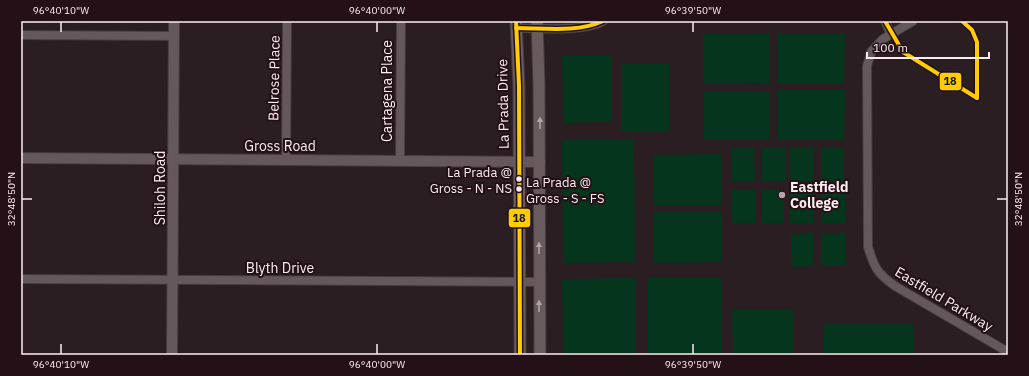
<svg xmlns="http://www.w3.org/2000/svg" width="1029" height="376" viewBox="0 0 1029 376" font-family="'IBM Plex Sans',sans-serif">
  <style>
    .green { fill: #06351d }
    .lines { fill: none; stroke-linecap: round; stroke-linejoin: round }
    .minor-casing { stroke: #463c40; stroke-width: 10 }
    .tertiary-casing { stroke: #463c40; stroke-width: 12 }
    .secondary-casing { stroke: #463c40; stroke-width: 13 }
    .minor { stroke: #65585c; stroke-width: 8 }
    .tertiary { stroke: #65585c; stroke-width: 10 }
    .secondary { stroke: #695a5e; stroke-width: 11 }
    .bus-1-casing { stroke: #241017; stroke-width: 7 }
    .bus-1 { stroke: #fc0; stroke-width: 4 }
    .oneway { fill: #b2a3a7 }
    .ticks { fill: none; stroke: #fbecf0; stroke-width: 1.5 }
    .bus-dot { fill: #fbecf0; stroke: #241017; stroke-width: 1.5 }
    .poi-dot { fill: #b2a4a8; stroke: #241017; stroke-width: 1.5 }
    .labels { text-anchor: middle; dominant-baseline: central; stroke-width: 4; stroke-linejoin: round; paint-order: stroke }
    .bus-label { font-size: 13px; fill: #fbecf0; stroke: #241017; text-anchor: end }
    .street-label { font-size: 14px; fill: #fbecf0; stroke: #241017 }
    .poi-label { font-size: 14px; font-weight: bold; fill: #fbecf0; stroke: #241017; text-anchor: start }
    .line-badge { stroke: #241017; stroke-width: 1.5 }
    .pale-badge-label { font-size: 11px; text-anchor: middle; font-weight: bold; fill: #111 }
    .neatline { fill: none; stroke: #fbecf0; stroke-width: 1.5 }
    .ticks-label { font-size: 10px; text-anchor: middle; fill: #fbecf0 }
  </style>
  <rect width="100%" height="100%" fill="#2a1e22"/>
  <g class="green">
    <path d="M703,33H770V83L703,84Z"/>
    <path d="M778,33H845L844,83H778Z"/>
    <path d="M611,55L612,122L563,123L562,56Z"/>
    <rect x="621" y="64" width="48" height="68"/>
    <path d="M778,90H845L844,140H778Z"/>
    <path d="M703,91H770V140H704Z"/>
    <path d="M562,140H634L635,262L563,263Z"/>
    <path d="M754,147L755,181H732V148Z"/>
    <path d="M785,147V181H762V148Z"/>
    <rect x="790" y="148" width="24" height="33"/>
    <rect x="821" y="148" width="23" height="33"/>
    <path d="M721,154V205H654V155Z"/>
    <path d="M821,189L845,190V223H821Z"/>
    <rect x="732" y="190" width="23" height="33"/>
    <rect x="762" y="190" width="22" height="33"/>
    <path d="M790,190H814L813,223H790Z"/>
    <path d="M654,212H721V262L653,263Z"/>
    <path d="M791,233H814L813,266L791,267Z"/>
    <rect x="821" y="233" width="24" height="33"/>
    <path d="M721,277V355H648V278Z"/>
    <path d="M635,278V355H563L562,279Z"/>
    <path d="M732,310H793V355H733Z"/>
    <rect x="824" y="323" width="89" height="32"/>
  </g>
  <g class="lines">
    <g class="minor-casing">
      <g id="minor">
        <path d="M885,21L891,34"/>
        <path d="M913,21L883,39L871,52L867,66L868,247C875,269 877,273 895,286L1008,352"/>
        <path d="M516,28C537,28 587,32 603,21"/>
        <path d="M21,35L174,36"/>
        <path d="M286,160L287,21"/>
        <path d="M400,160L401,21"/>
        <path d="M21,279L539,282"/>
      </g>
    </g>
    <g class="tertiary-casing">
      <g id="tertiary">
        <path d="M21,158L540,162"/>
        <path d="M172,355L174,21"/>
      </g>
    </g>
    <g class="secondary-casing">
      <g id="secondary">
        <path d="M516,21L519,86L520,355"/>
        <path d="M537,21L539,85L540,355"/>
      </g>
    </g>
    <use href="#minor" class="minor"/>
    <use href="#tertiary" class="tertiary"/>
    <use href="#secondary" class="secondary"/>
    <g class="bus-1-casing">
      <g id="bus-1">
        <path d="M516,21L519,86L520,355"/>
        <path d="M885,21L903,52L977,98"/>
        <path d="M962,21L972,30L977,42V98"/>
        <path d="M516,28C544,28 577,33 603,21"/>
      </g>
    </g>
    <use href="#bus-1" class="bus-1"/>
  </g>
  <defs><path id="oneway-solid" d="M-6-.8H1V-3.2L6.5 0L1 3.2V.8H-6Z"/></defs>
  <g class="oneway">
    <use href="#oneway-solid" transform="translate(540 123) rotate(-90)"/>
    <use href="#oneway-solid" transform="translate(539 248) rotate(-90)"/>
    <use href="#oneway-solid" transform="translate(539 306) rotate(-90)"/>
  </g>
  <path class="ticks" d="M61,22V32M377,22V32M693,22V32M22,199H32M997,199H1007M61,344V354M377,344V354M693,344V354"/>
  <g class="bus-dot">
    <circle cx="519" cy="179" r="3.5"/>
    <circle cx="519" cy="189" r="3.5"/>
  </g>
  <circle class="poi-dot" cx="782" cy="195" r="4"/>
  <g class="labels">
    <g class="bus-label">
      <text x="512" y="172">La Prada @<tspan x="512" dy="16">Gross - N - NS</tspan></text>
      <text x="526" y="182" text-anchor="start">La Prada @<tspan x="526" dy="16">Gross - S - FS</tspan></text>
    </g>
    <g class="street-label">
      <text transform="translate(274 78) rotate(-89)">Belrose Place</text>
      <text transform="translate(387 91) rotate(-90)">Cartagena Place</text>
      <text transform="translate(503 104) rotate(-91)">La Prada Drive</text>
      <text x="280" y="146">Gross Road</text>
      <text transform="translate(160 188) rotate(-90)">Shiloh Road</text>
      <text x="280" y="268">Blyth Drive</text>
      <text transform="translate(944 299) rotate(31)">Eastfield Parkway</text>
    </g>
    <g class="poi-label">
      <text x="790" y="187">Eastfield<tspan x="790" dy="16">College</tspan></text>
    </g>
  </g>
  <g class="line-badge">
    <rect x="939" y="72" width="23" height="19" rx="4" fill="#fc0"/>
    <rect x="508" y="208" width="23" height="20" rx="4" fill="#fc0"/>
  </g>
  <g class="pale-badge-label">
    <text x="950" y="85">18</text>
    <text x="519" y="222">18</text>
  </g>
  <rect width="1029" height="376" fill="none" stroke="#241017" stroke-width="44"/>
  <path d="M867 52v6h122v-6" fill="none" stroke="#fbecf0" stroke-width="2"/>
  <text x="873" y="52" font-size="12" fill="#fbecf0" stroke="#241017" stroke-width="3" paint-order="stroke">100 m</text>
  <rect x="22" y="22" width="985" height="332" class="neatline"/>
  <g class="ticks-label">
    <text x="61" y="14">96°40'10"W</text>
    <text x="377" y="14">96°40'00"W</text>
    <text x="693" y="14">96°39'50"W</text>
    <text transform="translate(11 199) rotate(-90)" y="4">32°48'50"N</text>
    <text transform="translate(1018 199) rotate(-90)" y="4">32°48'50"N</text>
    <text x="61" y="368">96°40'10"W</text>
    <text x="377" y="368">96°40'00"W</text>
    <text x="693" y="368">96°39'50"W</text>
  </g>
</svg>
